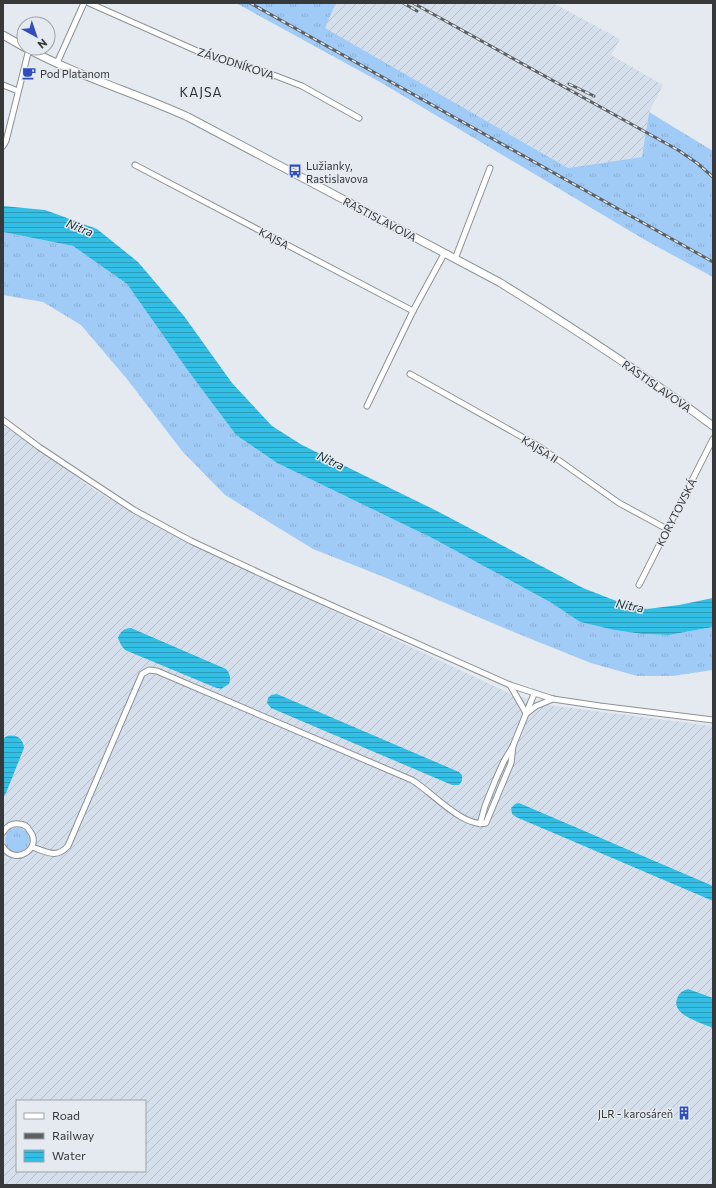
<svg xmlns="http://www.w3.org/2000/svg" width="716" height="1188" viewBox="0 0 716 1188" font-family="Commissioner,sans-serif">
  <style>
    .industrial { fill: url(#industrial-furrows); fill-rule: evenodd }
    .grass { fill: url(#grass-tufts) }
    .water { fill: url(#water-rules) }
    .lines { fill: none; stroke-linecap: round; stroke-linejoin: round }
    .street-casing { stroke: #8c9196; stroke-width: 7 }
    .secondary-casing { stroke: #8c9196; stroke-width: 9 }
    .street { stroke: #fff; stroke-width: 5 }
    .secondary { stroke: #fff; stroke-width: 7 }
    .rail-casing { stroke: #5e6063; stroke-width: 3 }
    .rail { stroke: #e5eaf0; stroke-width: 1.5; stroke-dasharray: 4.5; stroke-linecap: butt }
    .labels { text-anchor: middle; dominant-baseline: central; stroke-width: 3; stroke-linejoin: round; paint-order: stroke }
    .street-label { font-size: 11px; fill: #36383a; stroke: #e5eaf0 }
    .poi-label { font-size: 11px; fill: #36383a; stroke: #e5eaf0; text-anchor: start }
    .water-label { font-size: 12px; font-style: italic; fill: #172d34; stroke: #e5eaf0 }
    .quarter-label { font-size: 13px; letter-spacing: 1px; fill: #2c3034; stroke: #e5eaf0 }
  </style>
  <defs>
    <pattern id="industrial-furrows" width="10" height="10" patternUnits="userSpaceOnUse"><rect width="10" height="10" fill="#d4dfeb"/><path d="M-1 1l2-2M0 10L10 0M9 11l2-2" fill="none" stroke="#b7c0ca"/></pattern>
    <pattern id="grass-tufts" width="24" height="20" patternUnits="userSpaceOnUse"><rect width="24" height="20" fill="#a0cbf7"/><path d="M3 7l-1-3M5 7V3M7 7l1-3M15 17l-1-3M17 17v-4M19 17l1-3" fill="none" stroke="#8aafd4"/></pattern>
    <pattern id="water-rules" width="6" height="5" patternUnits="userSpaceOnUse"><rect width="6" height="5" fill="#33bfe5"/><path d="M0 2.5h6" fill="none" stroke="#2c9cbb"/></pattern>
  </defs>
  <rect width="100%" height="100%" fill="#e5eaf0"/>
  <g class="industrial">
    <path d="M332,3H553L620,39L611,55L663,85L649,112L642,157L568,168L324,28L334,5Z"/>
    <path d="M3,424L96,491L189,543L511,694L548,705L713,726V1185H3ZM17,1101H145V1171H17Z"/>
  </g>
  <g class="grass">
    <path d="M236,3H332L335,5L325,28L568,168L642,157L649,112L713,151V277L645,240L380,82Z"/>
    <path d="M3,232L73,246L127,284L186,368L236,435L277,463L432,538L550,602L580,622L614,630L642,634L669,635L713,627V670L672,676H637L591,663L516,633L384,577L313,549L225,495L182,451L127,379L81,325L43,302L3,295Z"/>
    <circle cx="17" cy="840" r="12"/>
  </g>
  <g class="water">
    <path d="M3,206L45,210L97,229L138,262L184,316L232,383L272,426L302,445L437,511L583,588L624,604L647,609L679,605L713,598V627L669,635L642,634L614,630L580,622L550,602L432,538L277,463L236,435L186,368L127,284L73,246L3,232Z"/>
    <path d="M131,628L226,669C230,674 231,678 229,684L221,689L214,687L125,650L121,645L118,638C120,632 124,628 131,628Z"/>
    <path d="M277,694L459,772L462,775V781L459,785H452L271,708L267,703L268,698L271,695Z"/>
    <path d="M7,736C16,734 23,738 24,748L6,793L3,797V739Z"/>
    <path d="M519,803L713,886V901L516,817L512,814L511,808L515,804Z"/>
    <path d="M688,989L713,998V1028C702,1023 671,1015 677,999C679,993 682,991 688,989Z"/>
  </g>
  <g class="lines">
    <g class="street-casing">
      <g id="street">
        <path d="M89,3L204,54L228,62L263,71L302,86L359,118"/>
        <path d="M57,63L84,3"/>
        <path d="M3,85L18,91"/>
        <path d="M3,146L6,141L29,49"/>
        <path d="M135,165L413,311"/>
        <path d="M455,259L490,168"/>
        <path d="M410,374L540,447L619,503L667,529"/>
        <path d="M367,406L413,311L444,254"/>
        <path d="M3,420L39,447L84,477L134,510L191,541L281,583L510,685L553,699L600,706L713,720"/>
        <path d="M639,585L713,439"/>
        <path d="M510,685L526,713"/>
        <path d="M527,713L536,706L553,699"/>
        <path d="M480,824L485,806L495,781L504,761L513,746L534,694"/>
        <path d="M3,832C7,826 12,823 19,824C23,824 27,826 29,830C44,847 16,867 3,847"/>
        <path d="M32,847C47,852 56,859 68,846L142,674L149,670L157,671L412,780C432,792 463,828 486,823L511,763L513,746"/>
      </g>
    </g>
    <g class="secondary-casing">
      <g id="secondary">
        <path d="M3,35L24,47"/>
        <path d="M26,48C78,76 135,93 188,117L499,282C572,327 645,375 713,426"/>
      </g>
    </g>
    <use href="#street" class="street"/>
    <use href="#secondary" class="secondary"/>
    <g class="rail-casing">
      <g id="rail">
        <path d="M250,3L713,262"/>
        <path d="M403,3L417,11"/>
        <path d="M413,3L678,150L697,163L713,177"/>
        <path d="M569,84L594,96"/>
      </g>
    </g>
    <use href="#rail" class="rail"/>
  </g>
  <defs>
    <g id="cafe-bare" transform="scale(1.08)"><path d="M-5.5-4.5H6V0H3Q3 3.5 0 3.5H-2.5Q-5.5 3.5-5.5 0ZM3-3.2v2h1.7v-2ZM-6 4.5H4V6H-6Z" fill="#2f4dbd" stroke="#e5eaf0" stroke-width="2.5" paint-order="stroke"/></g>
    <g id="bus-bare" transform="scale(1.08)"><path d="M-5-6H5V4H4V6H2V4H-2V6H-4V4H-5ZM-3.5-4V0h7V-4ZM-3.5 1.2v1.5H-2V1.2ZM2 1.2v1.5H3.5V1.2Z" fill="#2f4dbd" stroke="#e5eaf0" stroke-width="2.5" paint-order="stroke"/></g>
    <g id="building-bare" transform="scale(1.08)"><path d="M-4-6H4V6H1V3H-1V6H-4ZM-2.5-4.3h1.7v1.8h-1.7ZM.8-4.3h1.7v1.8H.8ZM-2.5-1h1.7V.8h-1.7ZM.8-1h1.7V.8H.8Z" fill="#2f4dbd" stroke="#e5eaf0" stroke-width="2.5" paint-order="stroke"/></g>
  </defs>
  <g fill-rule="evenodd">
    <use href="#cafe-bare" x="29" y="73"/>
    <use href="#bus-bare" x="295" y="171"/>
    <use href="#building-bare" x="684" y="1113"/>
  </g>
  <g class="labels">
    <g class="street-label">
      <text transform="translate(236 63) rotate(18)">ZÁVODNÍKOVA</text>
      <text transform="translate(380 219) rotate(28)">RASTISLAVOVA</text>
      <text transform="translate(274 238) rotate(28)">KAJSA</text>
      <text transform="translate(657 386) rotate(35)">RASTISLAVOVA</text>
      <text transform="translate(540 449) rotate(32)">KAJSA II</text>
      <text transform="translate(676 512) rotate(-63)">KORYTOVSKÁ</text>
    </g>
    <g class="poi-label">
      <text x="40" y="73">Pod Platanom</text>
      <text x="306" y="165">Lužianky,<tspan x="306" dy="13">Rastislavova</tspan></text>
      <text x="673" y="1113" text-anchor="end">JLR - karosáreň</text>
    </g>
    <g class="water-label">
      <text transform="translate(80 227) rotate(22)">Nitra</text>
      <text transform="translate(331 460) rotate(25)">Nitra</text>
      <text transform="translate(630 605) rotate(11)">Nitra</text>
    </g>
    <g class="quarter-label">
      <text x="201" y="92">KAJSA</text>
    </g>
  </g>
  <rect width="716" height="1188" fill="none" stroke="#36383a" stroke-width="8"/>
  <rect x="16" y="1100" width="130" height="72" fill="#e5eaf0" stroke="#9fa3a7"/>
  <rect x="24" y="1113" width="20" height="6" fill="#ffffff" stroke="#9fa3a7"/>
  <text x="52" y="1120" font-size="12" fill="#36383a">Road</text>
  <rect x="24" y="1133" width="20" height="6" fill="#5e6063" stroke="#9fa3a7"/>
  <text x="52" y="1140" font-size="12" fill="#36383a">Railway</text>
  <rect x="24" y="1150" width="20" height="12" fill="url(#water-rules)" stroke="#9fa3a7"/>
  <text x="52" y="1160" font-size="12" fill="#36383a">Water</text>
  <g transform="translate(36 36) rotate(140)"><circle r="19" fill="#e5eaf0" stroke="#9fa3a7"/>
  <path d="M0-3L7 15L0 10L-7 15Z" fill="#2f4dbd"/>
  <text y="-6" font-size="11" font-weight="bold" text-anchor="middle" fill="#36383a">N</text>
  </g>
</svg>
